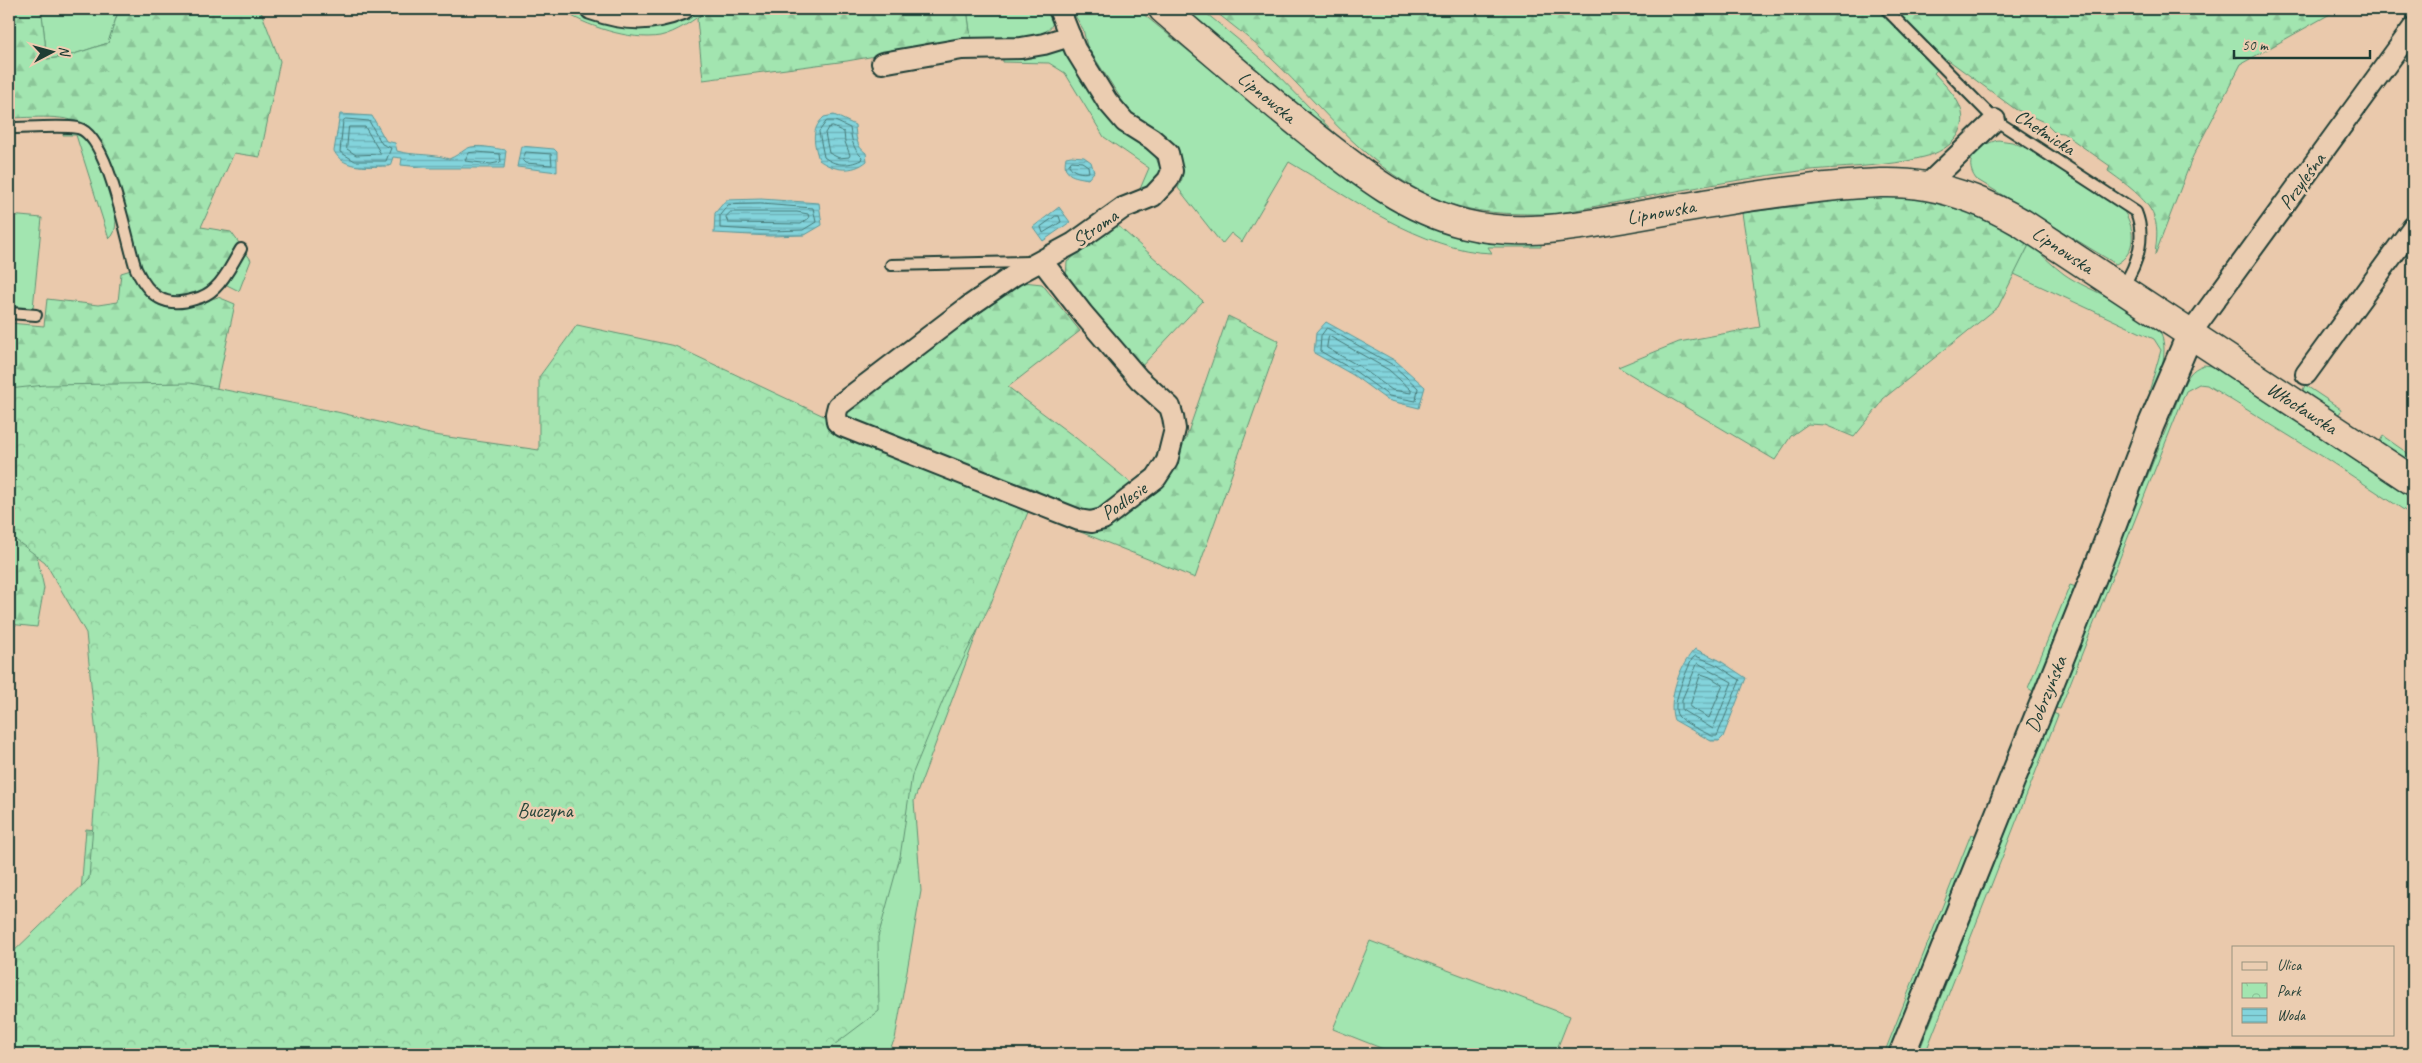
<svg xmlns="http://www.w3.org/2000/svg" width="2422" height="1063" viewBox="0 0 2422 1063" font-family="Caveat,sans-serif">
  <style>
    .green { fill: #a2e5b0; stroke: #609172 }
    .forest { fill: url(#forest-firs); stroke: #609172 }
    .park { fill: url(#park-crowns); stroke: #609172 }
    .water { fill: url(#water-rules); stroke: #5b9899 }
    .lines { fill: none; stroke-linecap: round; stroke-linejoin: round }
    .shore { stroke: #477977; stroke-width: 1 }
    .service-casing { stroke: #1f3d34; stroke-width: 14 }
    .minor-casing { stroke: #1f3d34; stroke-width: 24 }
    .tertiary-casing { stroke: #1f3d34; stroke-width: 29 }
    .secondary-casing { stroke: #1f3d34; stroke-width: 31 }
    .service { stroke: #ebcdb1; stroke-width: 10 }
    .minor { stroke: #ebcdb1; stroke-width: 20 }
    .tertiary { stroke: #ebcdb1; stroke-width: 25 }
    .secondary { stroke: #ebcdb1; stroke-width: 28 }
    .labels { text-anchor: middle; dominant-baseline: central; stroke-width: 5; stroke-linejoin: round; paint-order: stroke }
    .street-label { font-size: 20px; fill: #1f3d34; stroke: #ebcdb1 }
    .park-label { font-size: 20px; fill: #26453a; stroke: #ebcdb1 }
  </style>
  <defs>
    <pattern id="forest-firs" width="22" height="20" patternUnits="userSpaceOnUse" patternTransform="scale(1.25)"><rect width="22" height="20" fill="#a2e5b0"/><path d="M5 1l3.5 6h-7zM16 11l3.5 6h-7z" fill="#8bc598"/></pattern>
    <pattern id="park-crowns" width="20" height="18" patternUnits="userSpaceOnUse" patternTransform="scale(1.25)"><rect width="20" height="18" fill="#a2e5b0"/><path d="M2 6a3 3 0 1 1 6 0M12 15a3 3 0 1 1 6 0" fill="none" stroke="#8bc598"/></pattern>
    <pattern id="water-rules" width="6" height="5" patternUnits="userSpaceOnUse" patternTransform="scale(1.25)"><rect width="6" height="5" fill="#83d4dc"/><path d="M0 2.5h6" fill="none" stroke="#6badb3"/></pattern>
  </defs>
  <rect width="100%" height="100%" fill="#eac9ac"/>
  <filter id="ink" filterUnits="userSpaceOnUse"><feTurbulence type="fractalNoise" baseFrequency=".02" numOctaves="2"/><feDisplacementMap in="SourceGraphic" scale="10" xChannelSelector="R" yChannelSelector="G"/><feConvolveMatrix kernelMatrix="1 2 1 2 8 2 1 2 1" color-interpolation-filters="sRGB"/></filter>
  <g filter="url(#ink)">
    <g class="green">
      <path d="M35,9H119L108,43L65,57L47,59L42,15Z"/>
      <path d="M560,9H577L585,13L672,20L694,11V9H707C697,19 675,33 660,36C630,41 585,26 560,9Z"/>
      <path d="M967,9H1049C1072,45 988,39 971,39Z"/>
      <path d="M1071,9H1137L1285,130L1389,208L1416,221L1471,240L1541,243V247H1488L1492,253C1425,252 1347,196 1289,162L1242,242L1231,233L1222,244L1178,188L1182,179V166L1175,145L1168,138L1132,116L1087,46L1083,29Z"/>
      <path d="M1181,9H1201L1246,46L1270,67L1352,151Z"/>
      <path d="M1064,46L1118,128L1155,155L1160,168V175L1143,192L1140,189L1149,168L1104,137L1065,73L1049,63L1003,62V54Z"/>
      <path d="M64,130C74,132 84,137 91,145C103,160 128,227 109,239L76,135H63Z"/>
      <path d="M1998,140L2012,142L2028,149L2122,209C2135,225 2138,253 2116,264L1976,179C1962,160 1978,145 1998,140Z"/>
      <path d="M9,215L42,218L33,308L9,306Z"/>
      <path d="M2030,243C2041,254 2052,265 2064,274C2087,291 2151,311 2161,334C2169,354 2159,375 2154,394L2149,392L2161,350L2154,339L2014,274Z"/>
      <path d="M244,250L251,260L239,291L223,283Z"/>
      <path d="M2204,365L2212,366L2413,499V516L2325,458L2207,385L2199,384L2186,391L2060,709L2055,708L2182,389C2187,377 2191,369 2204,365Z"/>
      <path d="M2305,385L2341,409L2340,413L2335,415L2303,395V390Z"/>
      <path d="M2383,436L2413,457V468L2380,447V441Z"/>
      <path d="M2070,585L2076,587L2034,692L2028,688Z"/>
      <path d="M982,620L914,801L921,891L895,1039L887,1054H808L913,759Z"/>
      <path d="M2053,713L2058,715L1925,1054H1918Z"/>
      <path d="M1971,834L1977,836L1890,1054H1884Z"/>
      <path d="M1370,941L1570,1016L1555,1054H1396L1333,1029Z"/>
    </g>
    <g class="forest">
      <path d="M9,9H35L42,14L47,59L65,57L108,43L119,9H260L280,61L260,157L234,153L201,227L231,232L239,243C226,267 215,291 185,297C176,298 165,299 156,292C149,287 146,278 142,270C122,227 123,160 86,127C71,113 29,118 9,118Z"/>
      <path d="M707,9H967L971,39L847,61L703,80L697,19Z"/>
      <path d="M1212,9H2339L2241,64L2193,156L2155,255C2156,243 2159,229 2154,217C2148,199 2123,182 2108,171L2110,166L2063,133L2054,132L2044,122L2015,109L1947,59L1934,73C1949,90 1973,110 1958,135C1951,146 1937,154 1924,157C1889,167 1838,167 1800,171C1718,182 1636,199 1554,214C1518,214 1480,215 1445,202C1369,173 1327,111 1271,58C1252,40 1232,25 1212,9Z"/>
      <path d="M1877,196L1939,201L1977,213L2030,243L1998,307L1883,399L1880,405L1854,437L1825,425L1808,424L1791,436L1775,460L1618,367L1679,342L1760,327L1742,213Z"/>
      <path d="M1116,224L1203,301L1138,370L1066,278L1067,262Z"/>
      <path d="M131,270C153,318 173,312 218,297L235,304L213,406L170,1054L79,917L86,829L132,834L78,540L34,542L44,588L37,627L9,624V323L44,326L47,299L98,305L118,302L121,273Z"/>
      <path d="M1023,282L1042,284L1080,331L1008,387L1076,438L1131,483L1152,466L1165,433L1185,441L1228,316L1279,341L1195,578L819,427Z"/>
    </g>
    <path class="park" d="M577,325L675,346L828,418L1037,490L991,603L944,698L912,775L900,857L878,937L879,1011L830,1048L828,1054H9V956L89,879L98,755L86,633L45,562L9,535V389L45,385L190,383L337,412L434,435L539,450V377Z"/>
    <g class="water">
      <path d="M340,114L372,116L386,141L395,143L397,151C414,156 432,153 449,159C456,156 460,153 466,149C476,143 495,149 506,150L504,168H430L401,165L402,158L393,157L390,166C371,166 344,171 334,151Z"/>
      <path d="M834,115L855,125C856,137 856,146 866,153L867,161C853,173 834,171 819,160C814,143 810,130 824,117Z"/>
      <path d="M521,146L554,149L557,152V172L517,167Z"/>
      <path d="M1071,156L1084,157L1091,162L1094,172L1088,179C1073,176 1062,176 1066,157Z"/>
      <path d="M761,199L819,203L822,225L805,235L770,236L714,233L715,213L726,200Z"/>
      <path d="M1059,207L1070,222L1043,241L1033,227Z"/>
      <path d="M1326,322L1396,361L1425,387L1419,408L1387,400L1353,375L1314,353L1316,333Z"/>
      <path d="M1695,649L1719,660L1746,678L1723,737L1719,741H1711L1674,720C1667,700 1680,664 1695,649Z"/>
    </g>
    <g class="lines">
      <g class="shore">
        <path d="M346,119L369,121L382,144L391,148L386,161H355L340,152L343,121Z"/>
        <path d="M827,121H835L850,128C852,139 852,148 862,157L861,160C848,166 835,166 824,157L819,132Z"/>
        <path d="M349,127H365L381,154L356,155L347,149Z"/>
        <path d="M833,127L844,132L845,142L850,155L849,157L839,158L829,153L825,133L828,128Z"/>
        <path d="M477,152L500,154L501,162L491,164L465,161L469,153Z"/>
        <path d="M526,152L551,154L552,165L525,163L523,161Z"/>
        <path d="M1072,161L1082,162L1088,166L1089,172C1083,174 1072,172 1069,165Z"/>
        <path d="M761,204L813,208L816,222L803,230L770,231L720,228V215L728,205Z"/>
        <path d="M731,212H797L808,214L809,218L801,224L728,223L726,217Z"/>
        <path d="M1056,216H1059L1061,222L1043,233L1041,227Z"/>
        <path d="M1327,328L1393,365L1418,388L1416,401L1389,396L1355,371L1320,351L1321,336Z"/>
        <path d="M1329,336L1389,370L1411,390V393L1392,390L1359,366L1327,348Z"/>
        <path d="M1696,656L1717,665L1740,680L1717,736H1712C1704,732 1682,722 1678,716C1670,705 1687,671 1692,659Z"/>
        <path d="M1698,663L1732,682L1713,729L1682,710V700Z"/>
        <path d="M1701,674L1710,677L1723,685L1709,718L1690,707Z"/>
      </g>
      <g class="service-casing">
        <g id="service">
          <path d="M1886,9L1995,120L2136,212C2147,239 2137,265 2122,288"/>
          <path d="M9,128C26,128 63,125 78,128C109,136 126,240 136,269C149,296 165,309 195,299C203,297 209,294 215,288C226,278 233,262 241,249"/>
          <path d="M891,265L1029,262"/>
          <path d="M9,313L36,315"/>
        </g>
      </g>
      <g class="minor-casing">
        <g id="minor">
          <path d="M591,9C625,21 650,22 683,9"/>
          <path d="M882,63L962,49L1021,48L1044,44L1070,36"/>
          <path d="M1926,186L1995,120"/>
          <path d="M1042,261L1083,314L1139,379L1170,407L1173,417L1175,429L1167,461L1156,478L1103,519L1091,522L1079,520L842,426L837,422L836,414L838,406L968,307L1013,276L1074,243L1123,208L1153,196L1168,180L1172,171L1168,153L1152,139L1125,122L1107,101L1075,49L1059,9"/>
          <path d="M2190,334L2413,28"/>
          <path d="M2306,374L2413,227"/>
        </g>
      </g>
      <g class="tertiary-casing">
        <path id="tertiary" d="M1902,1054L2096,571L2151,425L2190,334"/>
      </g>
      <g class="secondary-casing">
        <path id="secondary" d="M1163,9C1211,50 1258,91 1308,131C1356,169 1404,209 1465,224C1518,237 1572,227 1625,218C1692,206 1759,194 1826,187C1859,184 1893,180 1926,186C1961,192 1991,205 2022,223L2413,481"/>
      </g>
      <use href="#service" class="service"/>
      <use href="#minor" class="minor"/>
      <use href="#tertiary" class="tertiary"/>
      <use href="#secondary" class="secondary"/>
    </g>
  </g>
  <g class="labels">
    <g class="street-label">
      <text transform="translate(1267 97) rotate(40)">Lipnowska</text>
      <text transform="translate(2045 132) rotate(33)">Chełmicka</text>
      <text transform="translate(2302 181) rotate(-54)">Przyleśna</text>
      <text transform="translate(1661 212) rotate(-10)">Lipnowska</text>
      <text transform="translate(1095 228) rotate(-35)">Stroma</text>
      <text transform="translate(2063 250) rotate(34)">Lipnowska</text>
      <text transform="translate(2302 408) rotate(33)">Włocławska</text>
      <text transform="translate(1124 501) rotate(-35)">Podlesie</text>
      <text transform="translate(2046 694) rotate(-68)">Dobrzyńska</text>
    </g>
    <g class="park-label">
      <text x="545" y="810">Buczyna</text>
    </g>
  </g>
  <rect width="2422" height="1063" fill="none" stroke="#ebcdb1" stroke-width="30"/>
  <rect x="15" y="15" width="2392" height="1033" fill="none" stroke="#1f3d34" stroke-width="2" filter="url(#ink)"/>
  <rect x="2232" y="946" width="162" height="90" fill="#ebcdb1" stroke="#99937f"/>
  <rect x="2242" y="962" width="25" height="8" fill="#ebcdb1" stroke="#99937f"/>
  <text x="2277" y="970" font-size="15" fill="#1f3d34">Ulica</text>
  <rect x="2242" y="983" width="25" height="15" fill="url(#park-crowns)" stroke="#99937f"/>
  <text x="2277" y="996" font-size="15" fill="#1f3d34">Park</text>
  <rect x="2242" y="1008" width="25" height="15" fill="url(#water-rules)" stroke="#99937f"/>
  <text x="2277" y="1020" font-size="15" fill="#1f3d34">Woda</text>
  <g transform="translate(52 52) rotate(84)" stroke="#ebcdb1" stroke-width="4" paint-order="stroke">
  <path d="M0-4L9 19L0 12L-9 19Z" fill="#1f3d34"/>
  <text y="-8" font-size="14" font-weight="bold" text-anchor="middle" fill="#1f3d34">N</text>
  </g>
  <path d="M2234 50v8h136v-8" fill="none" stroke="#1f3d34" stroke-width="2.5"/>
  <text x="2242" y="50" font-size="15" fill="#1f3d34" stroke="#ebcdb1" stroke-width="4" paint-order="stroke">50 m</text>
</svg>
